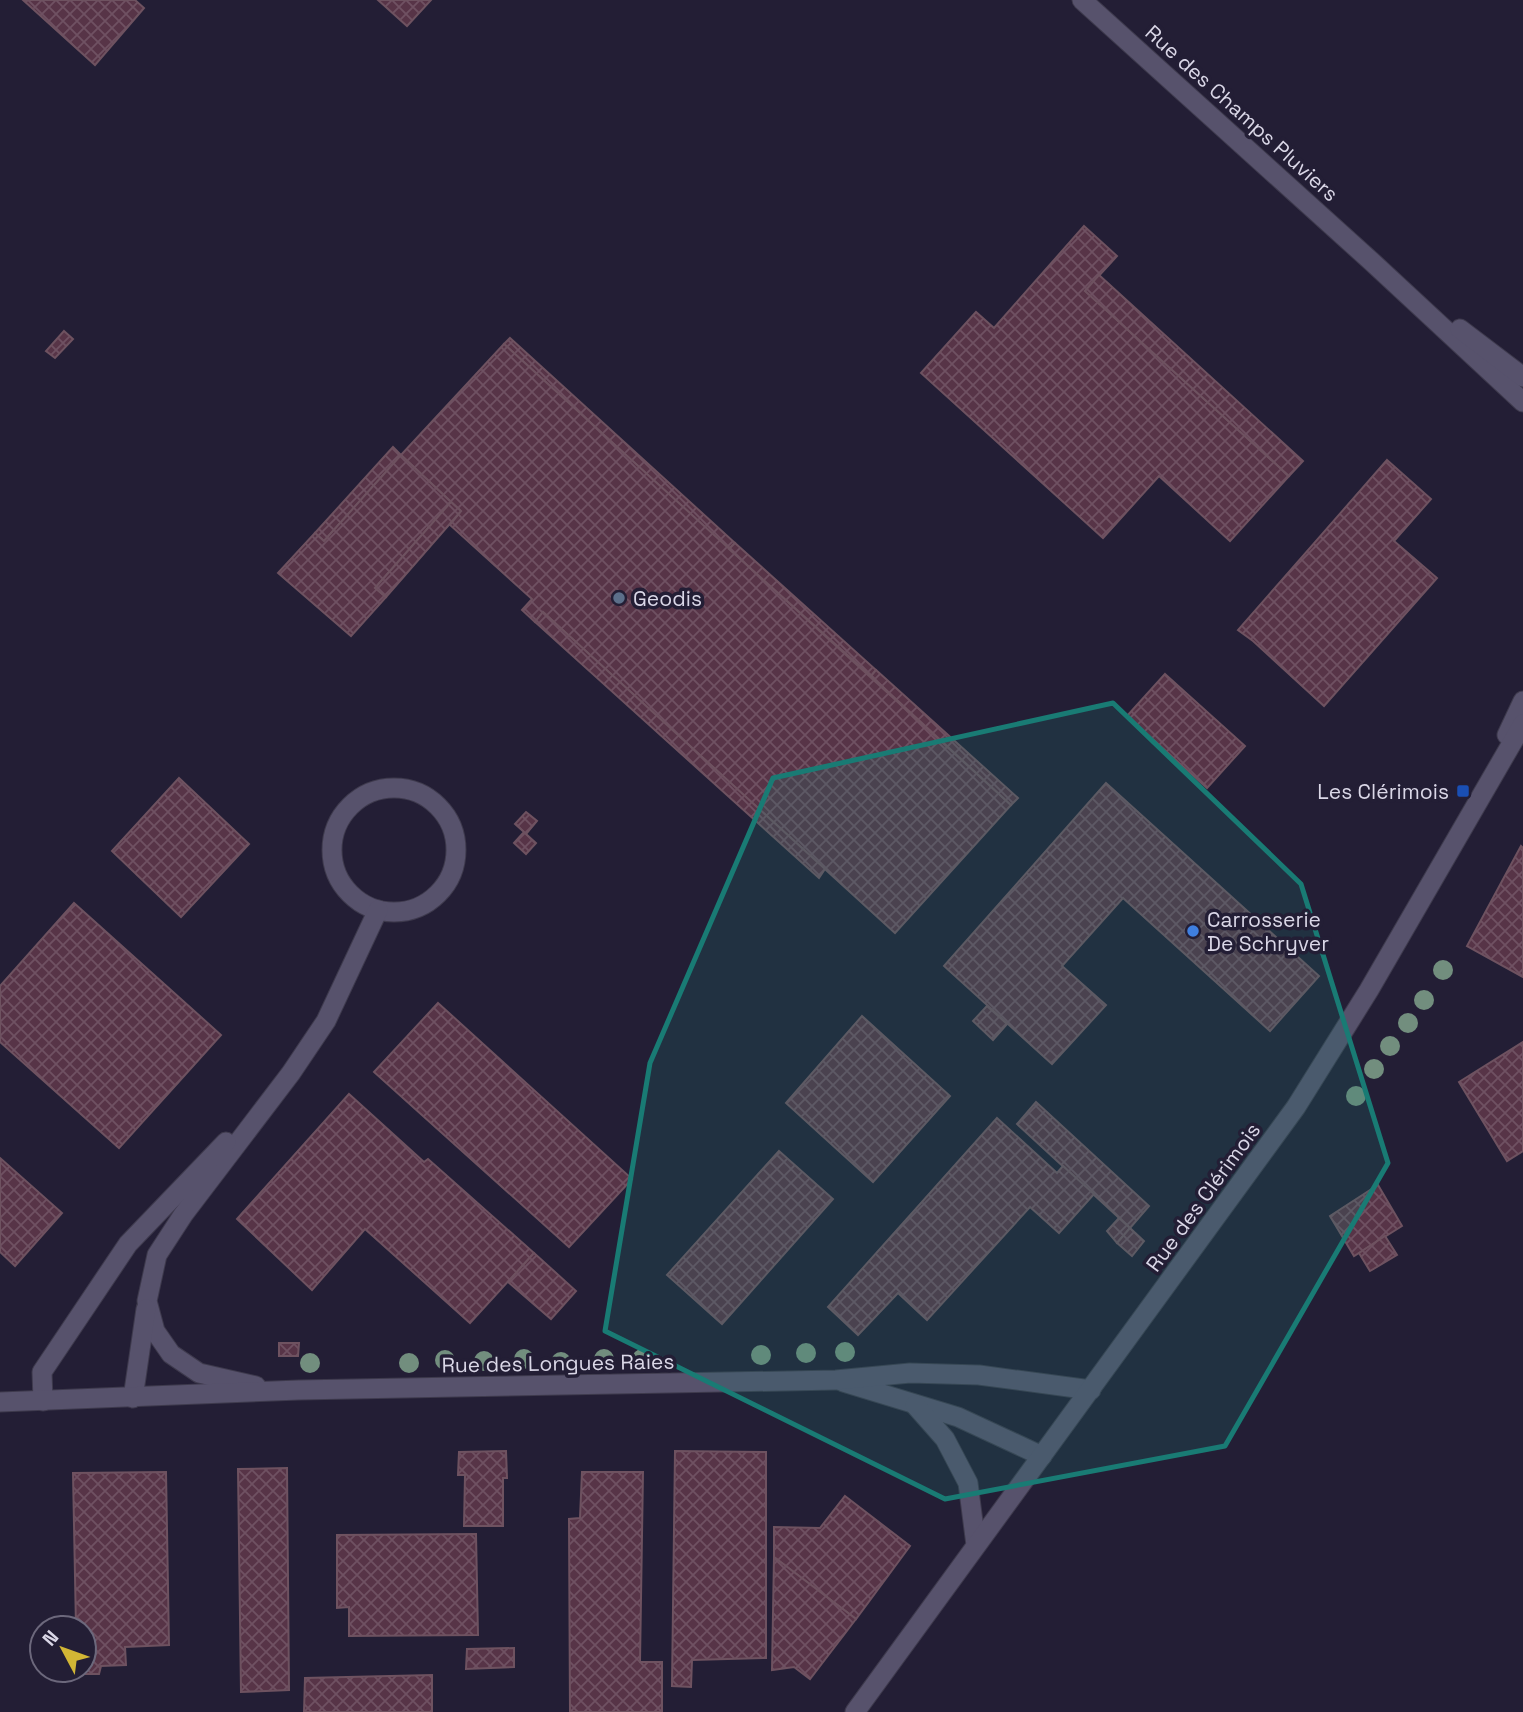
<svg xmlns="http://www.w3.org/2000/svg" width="1523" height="1712" viewBox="0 0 1523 1712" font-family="'Space Grotesk',sans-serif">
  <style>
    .building { fill: url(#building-cross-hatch); stroke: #6e5260; stroke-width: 2 }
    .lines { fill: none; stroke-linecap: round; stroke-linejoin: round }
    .minor-casing { stroke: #3e3a4d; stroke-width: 21 }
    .tertiary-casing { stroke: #3e3a4d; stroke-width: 21 }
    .minor { stroke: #57526c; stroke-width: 19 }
    .tertiary { stroke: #57526c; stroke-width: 19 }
    .tree { fill: #728e7e }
    .marked { fill: #197b74; fill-opacity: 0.2; stroke: #197b74; stroke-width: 5; stroke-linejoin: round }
    .service-dot { fill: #5c6f8a; stroke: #231e35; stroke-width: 2.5 }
    .transit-dot { fill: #1a4fb4; stroke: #231e35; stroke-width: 2.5 }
    .shop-dot { fill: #3f7fe0; stroke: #231e35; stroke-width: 2.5 }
    .labels { text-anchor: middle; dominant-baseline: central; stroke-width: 7; stroke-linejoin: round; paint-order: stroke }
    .street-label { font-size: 21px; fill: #dad7e7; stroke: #231e35 }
    .poi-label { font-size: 21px; fill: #dad7e7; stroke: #231e35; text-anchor: start }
  </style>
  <defs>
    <pattern id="building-cross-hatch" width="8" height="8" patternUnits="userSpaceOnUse" patternTransform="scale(1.75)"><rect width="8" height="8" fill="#573447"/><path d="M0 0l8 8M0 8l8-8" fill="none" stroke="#6f5162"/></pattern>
  </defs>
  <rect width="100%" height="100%" fill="#231e35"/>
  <g class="building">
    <path d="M23,0H135L144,8L95,65Z"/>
    <path d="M378,0H431L407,26Z"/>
    <path d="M1084,226L1117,256L1085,291L1289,476L1230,541L1159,476L1103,538L921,373L976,312L994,328Z"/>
    <path d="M1099,275L1303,461L1289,476L1085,291Z"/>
    <path d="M64,331L73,339L55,358L46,351Z"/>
    <path d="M510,338L735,543L729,549L504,344Z"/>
    <path d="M504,344L1011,805L895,933L543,612L535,622L522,610L532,599L450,525L461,511L401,455Z"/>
    <path d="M393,447L401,455L324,541L315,533Z"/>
    <path d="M401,455L451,502L375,588L386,597L351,636L278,573L315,533L324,541Z"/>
    <path d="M1387,460L1431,499L1394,541L1437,578L1324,706L1253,641L1238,630Z"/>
    <path d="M451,502L461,511L386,597L375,588Z"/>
    <path d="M735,543L876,670L871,676L729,549Z"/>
    <path d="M543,612L825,869L819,878L535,622Z"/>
    <path d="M876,670L1018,798L1011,805L871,676Z"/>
    <path d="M1165,674L1245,746L1207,788L1127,716Z"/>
    <path d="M179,778L249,844L181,917L112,851Z"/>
    <path d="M1106,783L1319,976L1270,1031L1123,898L1062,966L1106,1005L1052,1064L944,966Z"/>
    <path d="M526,812L537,821L526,834L536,843L526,854L514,843L524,832L515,824Z"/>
    <path d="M1521,846L1523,848V977L1467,946Z"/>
    <path d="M74,903L221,1035L119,1148L0,1042V986Z"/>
    <path d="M438,1003L632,1179L569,1247L374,1072Z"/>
    <path d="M987,1006L1007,1024L993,1040L973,1021Z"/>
    <path d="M862,1016L950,1096L873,1182L786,1103Z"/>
    <path d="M1523,1042V1151L1507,1161L1459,1082Z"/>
    <path d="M349,1094L424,1162L428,1159L534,1253L470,1323L365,1229L312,1290L237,1219Z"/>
    <path d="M1036,1102L1149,1206L1130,1228L1017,1124Z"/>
    <path d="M997,1118L1057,1173L1063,1166L1094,1194L1059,1233L1030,1207L927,1320L898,1293L858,1335L828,1307Z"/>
    <path d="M779,1151L833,1199L722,1324L667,1275Z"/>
    <path d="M0,1158L62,1213L15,1266L0,1252Z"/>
    <path d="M1378,1185L1402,1226L1354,1256L1330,1216Z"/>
    <path d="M1119,1218L1130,1228L1117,1243L1107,1231Z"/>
    <path d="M1130,1228L1144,1241L1132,1256L1117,1243Z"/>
    <path d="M1385,1236L1397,1255L1370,1271L1359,1253Z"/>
    <path d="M534,1253L576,1291L551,1319L508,1282Z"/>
    <path d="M279,1343H299L298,1356H279Z"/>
    <path d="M506,1451L507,1478H503V1526H464L465,1475H458L459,1452Z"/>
    <path d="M675,1451L766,1452V1658L692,1660L691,1687L672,1686Z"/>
    <path d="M287,1468L289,1690L241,1692L238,1469Z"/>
    <path d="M166,1472L169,1645L125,1647L126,1665L101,1666L99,1674H76V1670H84V1628H76L73,1473Z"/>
    <path d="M582,1472H643L640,1662H662V1712H570L569,1519L580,1518Z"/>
    <path d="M845,1496L910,1546L856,1619L774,1557V1527L820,1528Z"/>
    <path d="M476,1534L478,1635L349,1636V1607L337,1608V1535Z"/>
    <path d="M774,1557L856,1619L810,1679L794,1667L772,1670Z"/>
    <path d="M514,1648V1667L466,1669L467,1649Z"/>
    <path d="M432,1675V1712H304L305,1678Z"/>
  </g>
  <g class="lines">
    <g class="minor-casing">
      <g id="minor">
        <path d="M1507,735L1523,701"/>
        <circle cx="394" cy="850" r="62"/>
        <path d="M843,1382L958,1417L1042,1456"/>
        <path d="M256,1386L199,1373L171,1354L155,1331L147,1301L157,1255L183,1215L291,1073L326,1021L378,910"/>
        <path d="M133,1398L146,1309"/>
        <path d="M43,1401L42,1372L128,1244L226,1142"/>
        <path d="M0,1402L299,1390L836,1380L910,1373L979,1375L1091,1390"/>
        <path d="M915,1405L945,1439L968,1483L976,1545"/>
        <path d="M855,1712L1296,1107L1369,990L1523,724"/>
      </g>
    </g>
    <g class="tertiary-casing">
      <g id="tertiary">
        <path d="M1082,0L1371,261L1523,402"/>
        <path d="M1460,329L1523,377"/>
      </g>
    </g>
    <use href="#minor" class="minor"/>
    <use href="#tertiary" class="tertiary"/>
  </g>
  <g class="tree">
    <circle cx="1443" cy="970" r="10"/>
    <circle cx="1424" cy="1000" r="10"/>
    <circle cx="1408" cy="1023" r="10"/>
    <circle cx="1390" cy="1046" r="10"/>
    <circle cx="1374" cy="1069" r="10"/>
    <circle cx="1356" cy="1096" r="10"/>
    <circle cx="845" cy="1352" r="10"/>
    <circle cx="806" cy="1353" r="10"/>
    <circle cx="761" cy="1355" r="10"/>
    <circle cx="524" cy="1359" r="10"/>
    <circle cx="604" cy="1359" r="10"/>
    <circle cx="642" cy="1359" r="10"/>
    <circle cx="445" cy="1360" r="10"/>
    <circle cx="484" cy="1361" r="10"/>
    <circle cx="561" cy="1362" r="10"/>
    <circle cx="310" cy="1363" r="10"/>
    <circle cx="409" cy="1363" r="10"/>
  </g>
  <path class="marked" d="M1113,703L1301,884L1388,1163L1225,1446L945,1499L605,1331L650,1063L773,778Z"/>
  <circle class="service-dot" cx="619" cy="598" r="7"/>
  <rect class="transit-dot" x="1456" y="784" width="14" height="14" rx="3.5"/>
  <circle class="shop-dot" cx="1193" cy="931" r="7"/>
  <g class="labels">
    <g class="street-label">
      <text transform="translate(1242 113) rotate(42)">Rue des Champs Pluviers</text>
      <text transform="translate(1203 1197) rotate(-54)">Rue des Clérimois</text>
      <text transform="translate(558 1363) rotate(-1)">Rue des Longues Raies</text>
    </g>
    <g class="poi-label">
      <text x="633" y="598">Geodis</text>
      <text x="1449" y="791" text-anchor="end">Les Clérimois</text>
      <text x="1207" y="919">Carrosserie<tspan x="1207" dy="24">De Schryver</tspan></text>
    </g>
  </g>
  <g transform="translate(63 1649) rotate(311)"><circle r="33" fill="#231e35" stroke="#6c687c" stroke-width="2"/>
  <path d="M0-5L12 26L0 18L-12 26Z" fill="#d2b635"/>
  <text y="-10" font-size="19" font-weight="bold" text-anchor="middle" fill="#dad7e7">N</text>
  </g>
</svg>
